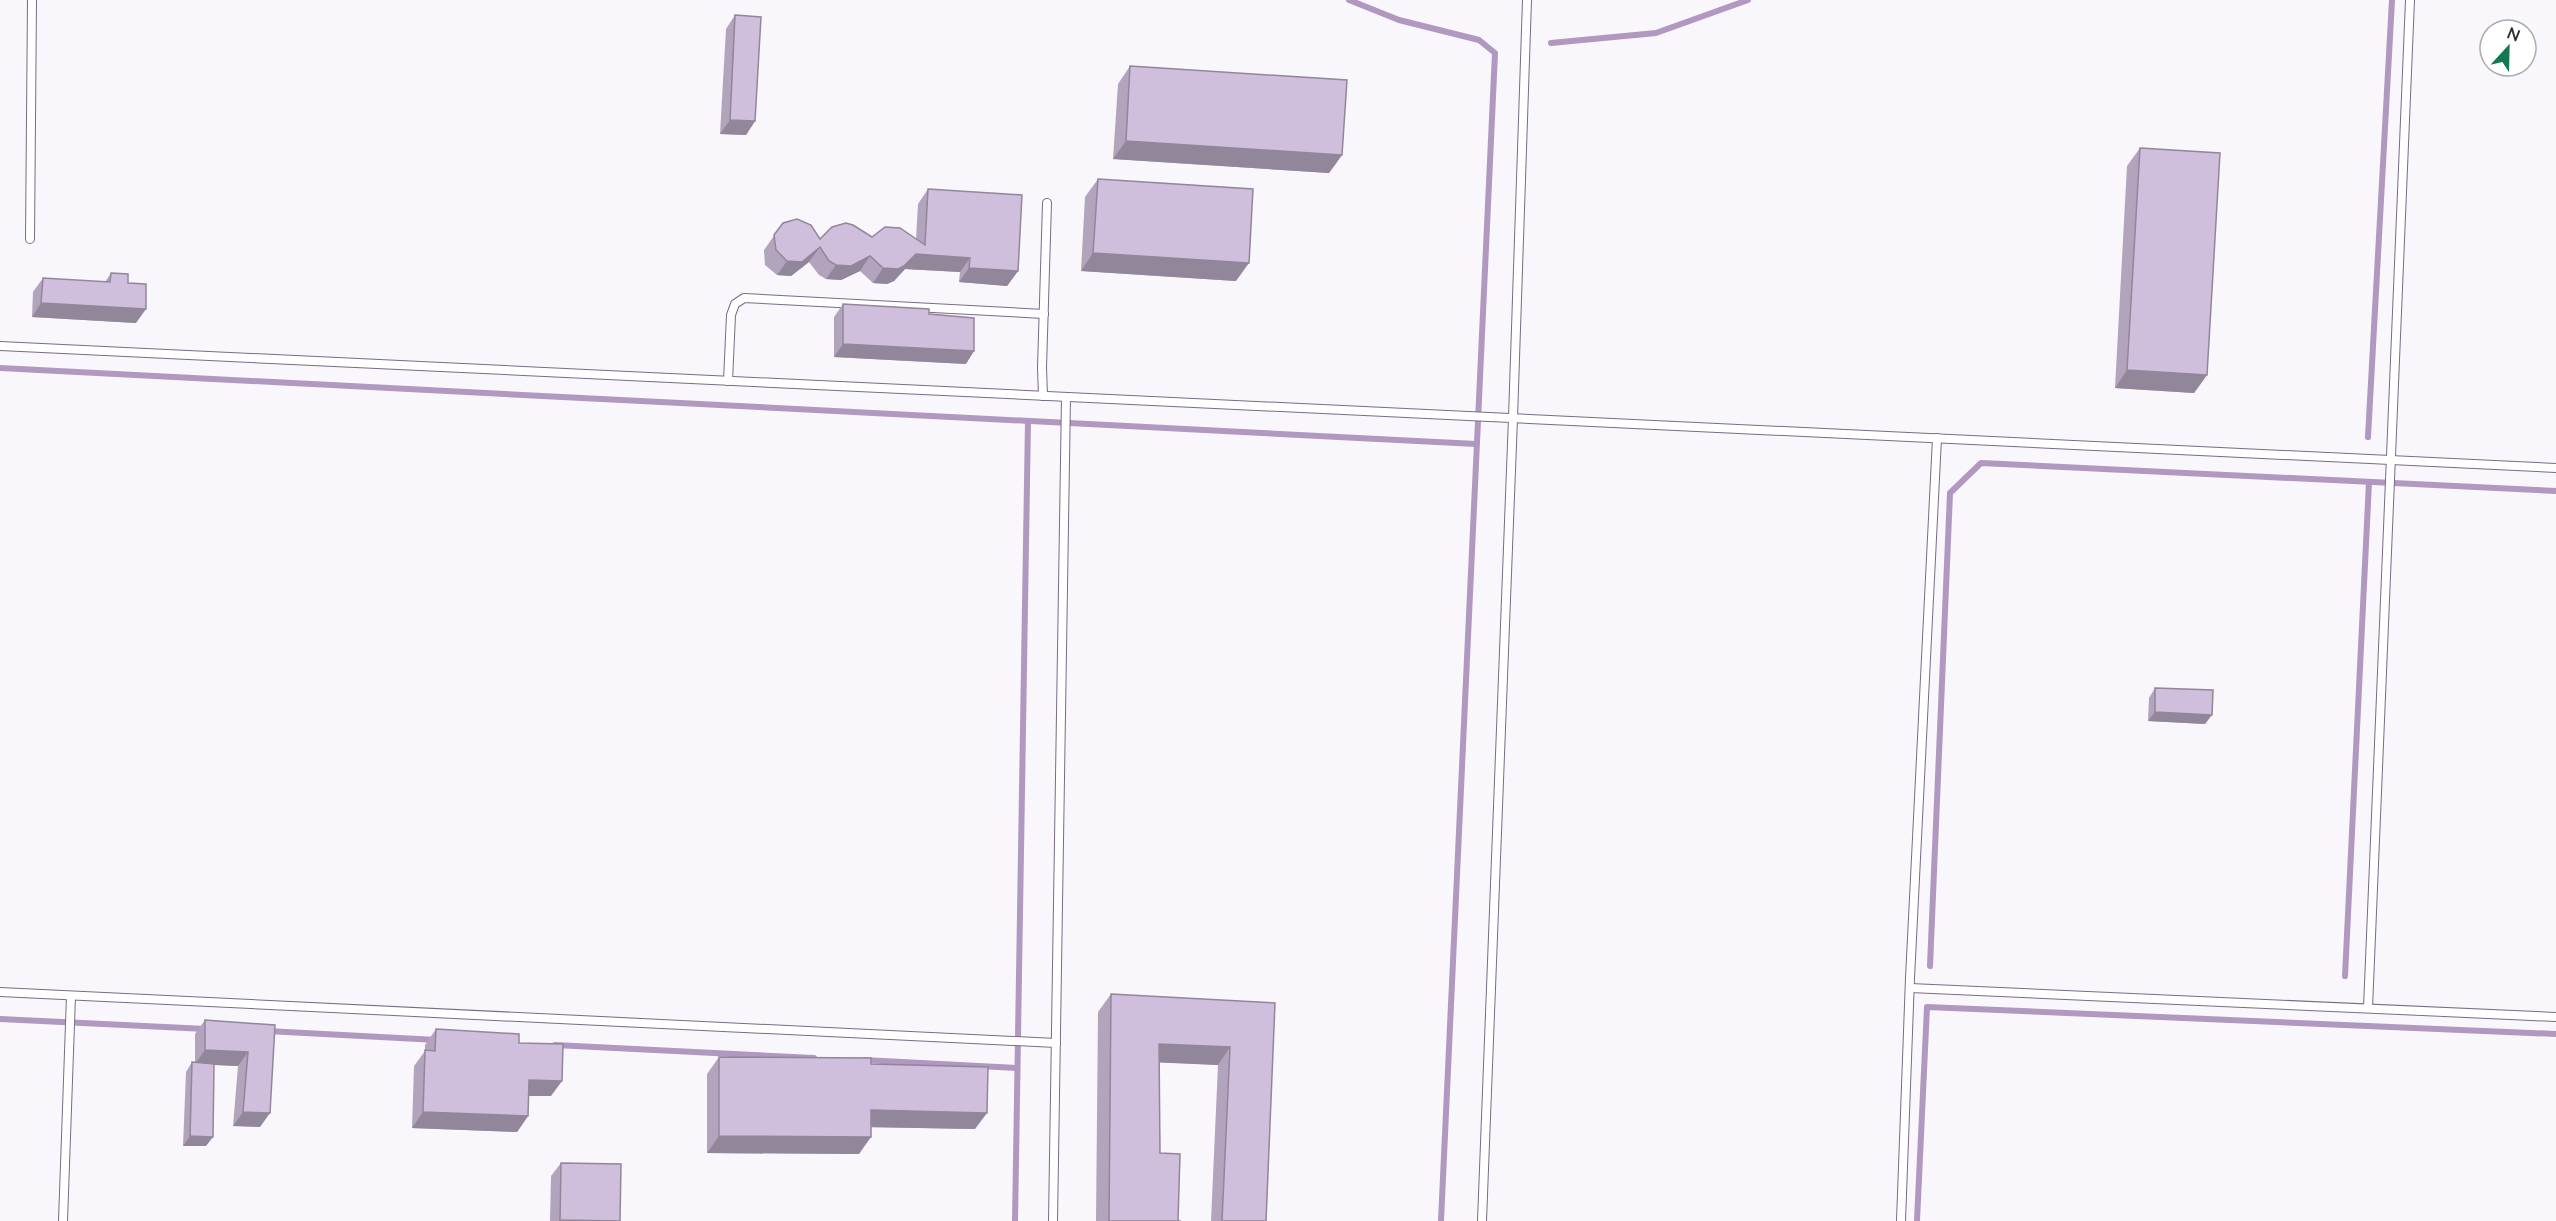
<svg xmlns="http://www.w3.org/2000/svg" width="2556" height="1221" viewBox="0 0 2556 1221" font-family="Lato,sans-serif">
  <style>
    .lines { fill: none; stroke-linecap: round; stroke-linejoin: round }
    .stream { stroke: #b098c1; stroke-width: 6 }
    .lane-casing { stroke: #7a6b85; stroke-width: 10 }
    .lane { stroke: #fff; stroke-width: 8 }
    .wall { fill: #b3a4bd }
    .shaded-wall { fill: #92869a }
    .building { fill: #d0bfdc; stroke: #92869a; stroke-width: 1.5 }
  </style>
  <rect width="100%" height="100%" fill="#f9f6fc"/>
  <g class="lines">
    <g class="stream">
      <path d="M1349,0L1399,20L1479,40L1495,53L1441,1221"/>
      <path d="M1551,43L1656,33L1748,0"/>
      <path d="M0,368L1476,444"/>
      <path d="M2368,437L2392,0"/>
      <path d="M1930,966L1950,493L1981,463L2556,491"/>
      <path d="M2345,976L2369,482"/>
      <path d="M0,1019L206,1029"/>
      <path d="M267,1031L437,1040"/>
      <path d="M555,1045L814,1058"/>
      <path d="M864,1060L1017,1068"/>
      <path d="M1015,1221L1028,421"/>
      <path d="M1917,1221L1927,1007L2556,1034"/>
    </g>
    <g class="lane-casing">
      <g id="lane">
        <path d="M30,239L32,0"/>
        <path d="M0,346L2556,468"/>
        <path d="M728,381L731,315L735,304L744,298L1044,314"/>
        <path d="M1043,396L1042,368L1047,203"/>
        <path d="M1910,988L2556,1017"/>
        <path d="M0,992L1056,1043"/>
        <path d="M2368,1008L2410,0"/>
        <path d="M63,1221L71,996"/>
        <path d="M1053,1221L1066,397"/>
        <path d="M1482,1221L1513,418L1527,0"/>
        <path d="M1901,1221L1910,978L1937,438"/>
      </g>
    </g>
    <use href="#lane" class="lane"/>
  </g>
  <g class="wall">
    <path d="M735,15L755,121L746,135L720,134L726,29Z"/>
    <path d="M1130,66L1342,155L1329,173L1113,159L1118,84Z"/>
    <path d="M2140,148L2207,375L2194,393L2115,388L2127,166Z"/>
    <path d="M1098,179L1236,281L1081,271L1085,197Z"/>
    <path d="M928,189L1018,271L1007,286L959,282L960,272L905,269L894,281L887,284L873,283L860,271L841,280L826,279L819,275L809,262L791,276L777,275L765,265L764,250L783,223L820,239L872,237L916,239L918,204Z"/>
    <path d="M111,273L128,283L136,323L32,317L33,292L43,278L105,282Z"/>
    <path d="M843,304L929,314L966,364L834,357V317Z"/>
    <path d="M2155,688L2205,724L2148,721L2149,698Z"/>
    <path d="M1111,994L1275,1003L1266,1221H1211L1218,1065L1159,1062L1160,1153L1178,1221H1181H1096L1098,1012Z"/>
    <path d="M205,1020L275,1025L260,1127L233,1126L238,1066L214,1065L206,1146H183L186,1072L192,1062H195V1034Z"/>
    <path d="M436,1029L519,1043L551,1096H529L528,1116L517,1132L412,1128L414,1066L425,1051V1045Z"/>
    <path d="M719,1057L871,1064L975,1129L871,1127L859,1154L707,1153V1074Z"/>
    <path d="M561,1163L620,1221H550L551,1176Z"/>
  </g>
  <g class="shaded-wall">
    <path d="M730,120L755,121L746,135L720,134Z"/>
    <path d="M1126,141L1342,155L1329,173L1113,159Z"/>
    <path d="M820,247L809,262L791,276L777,275L787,261Z"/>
    <path d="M1093,253L1249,263L1236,281L1081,271Z"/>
    <path d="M916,254L970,258L960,272L905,269L894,281L887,284L873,283L883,268Z"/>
    <path d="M870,256L860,271L841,280L826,279L836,265Z"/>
    <path d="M969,268L1018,271L1007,286L959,282Z"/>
    <path d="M41,303L146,309L136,323L32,317Z"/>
    <path d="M843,344L974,351L966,364L834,357Z"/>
    <path d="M2127,370L2207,375L2194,393L2115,388Z"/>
    <path d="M2155,712L2212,715L2205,724L2148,721Z"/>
    <path d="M1159,1044L1230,1047L1218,1065L1147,1062Z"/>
    <path d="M205,1050L248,1052L238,1066L195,1064Z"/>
    <path d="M529,1080L562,1081L551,1096H518Z"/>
    <path d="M871,1110L987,1113L975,1129L859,1127Z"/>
    <path d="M243,1112L270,1113L260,1127L233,1126Z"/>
    <path d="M423,1112L528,1116L517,1132L412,1128Z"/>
    <path d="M190,1136L213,1137L206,1146H183Z"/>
    <path d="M719,1136L871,1137L859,1154L707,1153Z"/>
    <path d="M560,1220L618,1221H559Z"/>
  </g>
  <g class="building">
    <path d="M735,15L761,17L755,121L730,120Z"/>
    <path d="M1130,66L1347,80L1342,155L1126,141Z"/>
    <path d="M2140,148L2220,153L2207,375L2127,370Z"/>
    <path d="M1098,179L1253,189L1249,263L1093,253Z"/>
    <path d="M928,189L1022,195L1018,271L969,268L970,258L916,254L904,266L898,269L883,268L870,256L851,266L836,265L829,261L820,247L802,262L787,261L776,250L774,235L783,223L797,219L811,225L820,239L832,227L846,223L853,225L872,237L885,227L900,228L925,245Z"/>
    <path d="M111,273L128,274V283L146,284V309L41,303L43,278L110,282Z"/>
    <path d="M843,304L929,309V314L974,318V351L843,344Z"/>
    <path d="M2155,688L2213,690L2212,715L2155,712Z"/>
    <path d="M1111,994L1275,1003L1266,1221H1222L1230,1047L1159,1044L1160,1153L1180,1154L1178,1221H1181H1109Z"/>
    <path d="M205,1020L275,1025L270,1113L243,1112L248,1052L205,1050Z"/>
    <path d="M436,1029L519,1034V1043L563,1044L562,1081L529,1080L528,1116L423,1112L425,1050L435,1051Z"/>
    <path d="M719,1057L871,1058V1064L988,1067L987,1113L871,1110V1137L719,1136Z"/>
    <path d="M192,1062L214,1064L213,1137L190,1136Z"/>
    <path d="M561,1163L621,1164L620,1221L560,1220Z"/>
  </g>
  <g transform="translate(2508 48) rotate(22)"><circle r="28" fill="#ffffff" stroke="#adabaf" stroke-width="1.5"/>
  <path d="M0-4.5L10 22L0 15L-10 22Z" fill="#147952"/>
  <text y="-9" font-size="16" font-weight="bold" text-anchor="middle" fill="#332d38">N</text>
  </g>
</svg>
